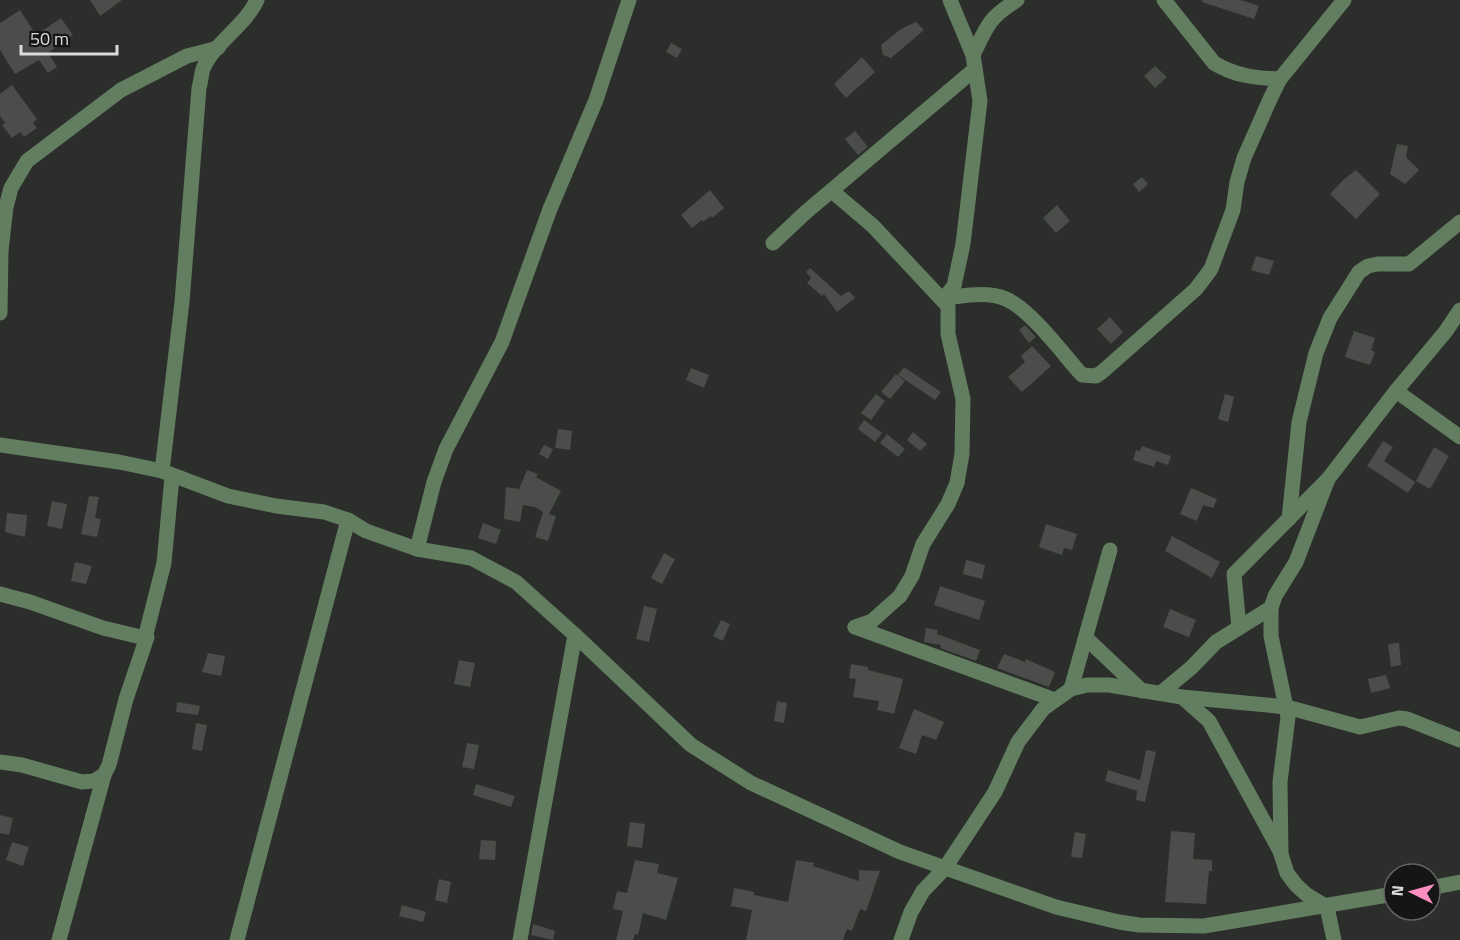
<svg xmlns="http://www.w3.org/2000/svg" width="1460" height="940" viewBox="0 0 1460 940" font-family="'Titillium Web',sans-serif">
  <style>
    .building { fill: #4a4d49 }
    .lines { fill: none; stroke-linecap: round; stroke-linejoin: round }
    .minor { stroke: #627d5f; stroke-width: 15 }
  </style>
  <rect width="100%" height="100%" fill="#2b2e2a"/>
  <g class="building">
    <path d="M90,0H122L100,16Z"/>
    <path d="M1202,0H1241L1259,6L1254,19L1202,2Z"/>
    <path d="M20,10L36,35L61,18L73,35L48,53L57,67L48,73L39,60L15,74L0,50V23Z"/>
    <path d="M916,22L924,30L891,58L883,55L881,45L901,29Z"/>
    <path d="M671,43L682,49L677,58L666,52Z"/>
    <path d="M862,57L875,72L846,98L834,84Z"/>
    <path d="M1155,66L1167,77L1155,88L1144,76Z"/>
    <path d="M12,85L37,119L33,123L37,128L24,137L20,132L12,138L2,125L5,123L0,116V94Z"/>
    <path d="M855,131L868,147L858,155L845,139Z"/>
    <path d="M1397,144L1408,146L1406,157L1419,170L1405,184L1390,174Z"/>
    <path d="M1356,170L1380,194L1356,219L1330,194L1343,180Z"/>
    <path d="M1142,177L1148,184L1139,192L1133,184Z"/>
    <path d="M710,190L724,208L712,218L711,216L703,222L702,220L692,228L681,215Z"/>
    <path d="M1057,205L1070,221L1056,233L1043,218Z"/>
    <path d="M1256,256L1274,261L1269,275L1251,270Z"/>
    <path d="M810,268L841,296L849,291L855,298L837,312L824,294L822,296L807,283L811,278L806,272Z"/>
    <path d="M1110,317L1123,332L1111,344L1097,329Z"/>
    <path d="M1025,325L1036,337L1029,343L1019,330Z"/>
    <path d="M1354,331L1375,338L1371,350L1375,352L1370,365L1345,357Z"/>
    <path d="M1032,346L1051,366L1022,392L1008,377L1025,362L1021,356Z"/>
    <path d="M904,367L941,392L935,400L898,375Z"/>
    <path d="M691,368L709,375L704,388L686,380Z"/>
    <path d="M896,374L905,381L890,399L881,392Z"/>
    <path d="M876,394L885,401L871,420L861,413Z"/>
    <path d="M1225,394L1234,397L1228,422L1218,419Z"/>
    <path d="M864,420L882,433L875,442L858,429Z"/>
    <path d="M558,429L572,431L570,450L555,448Z"/>
    <path d="M913,432L927,444L920,451L907,440Z"/>
    <path d="M887,434L905,449L898,457L880,443Z"/>
    <path d="M1383,441L1393,447L1384,461L1415,482L1408,493L1367,466Z"/>
    <path d="M544,445L553,449L548,459L539,454Z"/>
    <path d="M1142,446L1171,456L1168,465L1156,461L1154,467L1133,460L1136,450L1140,451Z"/>
    <path d="M1434,447L1449,456L1430,489L1416,481Z"/>
    <path d="M527,470L538,474L536,477L561,491L549,514L556,516L548,541L535,537L543,512L535,507L523,505L520,522L504,519L506,487L519,489Z"/>
    <path d="M1191,488L1217,499L1213,508L1203,505L1197,521L1180,514Z"/>
    <path d="M89,496L99,497L95,518L101,519L97,537L81,534Z"/>
    <path d="M52,501L67,504L62,529L47,526Z"/>
    <path d="M7,513L27,515L25,537L5,532Z"/>
    <path d="M483,523L501,530L496,544L478,538Z"/>
    <path d="M1046,524L1077,534L1072,550L1064,548L1062,555L1039,547Z"/>
    <path d="M1172,536L1220,562L1212,578L1165,551Z"/>
    <path d="M664,553L675,559L662,584L651,578Z"/>
    <path d="M966,560L985,565L982,579L963,574Z"/>
    <path d="M75,562L92,566L86,584L71,581Z"/>
    <path d="M940,586L985,601L979,620L934,605Z"/>
    <path d="M644,606L657,609L649,642L636,639Z"/>
    <path d="M1170,609L1196,620L1189,637L1163,627Z"/>
    <path d="M721,620L730,624L723,641L713,636Z"/>
    <path d="M926,628L938,630L937,634L980,650L976,661L940,648L941,645L924,642Z"/>
    <path d="M1399,643L1401,665L1391,667L1388,644Z"/>
    <path d="M208,653L225,656L221,676L202,672Z"/>
    <path d="M1004,654L1025,662L1026,659L1055,672L1049,687L997,668Z"/>
    <path d="M459,660L475,663L470,687L454,684Z"/>
    <path d="M851,664L868,667V670L903,679L894,714L877,710L879,701L853,697L856,679L849,678Z"/>
    <path d="M1386,675L1390,688L1371,693L1368,679Z"/>
    <path d="M777,701L787,703L784,723L774,721Z"/>
    <path d="M177,702L200,706L198,715L176,712Z"/>
    <path d="M914,709L944,722L936,740L922,735L916,754L899,748Z"/>
    <path d="M196,723L207,725L202,751L192,749Z"/>
    <path d="M467,743L479,745L474,769L462,767Z"/>
    <path d="M1146,750L1156,752L1145,802L1136,800L1137,791L1105,781L1108,770L1140,780Z"/>
    <path d="M476,784L515,796L511,807L473,795Z"/>
    <path d="M0,815L13,818L9,835L0,833Z"/>
    <path d="M630,822L645,824L642,848L627,846Z"/>
    <path d="M1171,831L1195,833L1193,859L1212,860V871H1209L1206,904L1165,902Z"/>
    <path d="M1075,832L1086,834L1082,858L1071,857Z"/>
    <path d="M481,840L496,841L495,860L479,859Z"/>
    <path d="M12,842L29,847L23,866L6,860Z"/>
    <path d="M635,860L659,864L657,873L678,878L666,920L643,913L638,935L635,934L633,940H616L623,911L613,909L617,891L627,893Z"/>
    <path d="M796,860L814,863L813,866L859,881V870L880,871L866,911L860,909L852,931L847,929L843,940H746L752,910L731,906L734,888L754,892V895L788,902Z"/>
    <path d="M439,879L451,882L447,903L435,900Z"/>
    <path d="M402,905L426,912L423,922L399,916Z"/>
    <path d="M533,924L555,931L553,940L531,935Z"/>
  </g>
  <g class="lines">
    <g class="minor">
      <path d="M1164,0L1214,63C1235,76 1256,78 1280,79"/>
      <path d="M973,55C988,24 988,19 1017,0"/>
      <path d="M833,192L873,226L948,306V334L963,399L962,454L957,483L948,504L923,544L912,576L900,596L872,621L855,627"/>
      <path d="M773,243L806,212L975,69"/>
      <path d="M945,298C964,296 987,291 1006,299C1031,310 1063,354 1082,375L1096,376L1102,372L1196,289L1211,269L1233,210L1237,182L1244,158L1271,97L1280,79L1344,0"/>
      <path d="M943,300L954,286L963,244L980,101L973,55L950,0"/>
      <path d="M0,313L1,251L6,207L11,188L27,161L121,90L187,56L218,48"/>
      <path d="M1396,391L1460,437"/>
      <path d="M0,445L119,462L162,471L228,496L276,506L324,512L348,520L366,531L417,549L471,558L516,582L575,635L691,745L751,783L900,852L1056,907L1119,922L1139,925L1204,926L1394,894"/>
      <path d="M162,471L182,302L199,88C201,82 201,75 203,69C212,45 245,26 257,0"/>
      <path d="M1328,479L1296,562L1275,596L1271,608V636L1288,717L1280,782L1281,854L1287,873L1296,885L1307,895L1327,907L1334,940"/>
      <path d="M1289,519L1299,422L1316,353L1330,318L1359,272L1368,266L1378,264H1409L1460,222"/>
      <path d="M417,549L434,482L446,449L502,342L550,209L596,100L629,0"/>
      <path d="M0,594L30,602L103,628L145,638"/>
      <path d="M855,627L1055,700"/>
      <path d="M1239,628L1234,574L1328,479L1396,391L1446,331L1460,310"/>
      <path d="M1086,638L1142,691"/>
      <path d="M1071,689L1110,550"/>
      <path d="M1162,692L1192,667L1216,642L1271,608"/>
      <path d="M1182,697L1209,721L1280,851"/>
      <path d="M0,762L22,765L82,782L94,781L104,775L109,765L126,699L147,637L145,638L164,563L172,477"/>
      <path d="M1430,888L1460,882"/>
      <path d="M59,940L104,775"/>
      <path d="M237,940L348,520"/>
      <path d="M520,940L575,635"/>
      <path d="M901,940L911,912L923,891L945,868L995,792L1018,742L1043,709L1071,689L1087,685H1109L1182,697L1287,707L1360,727L1399,718L1407,719L1460,740"/>
    </g>
  </g>
  <g transform="translate(1412 892) rotate(275)"><circle r="28" fill="#141514" stroke="#636563" stroke-width="1.5"/>
  <path d="M0-4.5L10 22L0 15L-10 22Z" fill="#fd8ec0"/>
  <text y="-9" font-size="16" font-weight="bold" text-anchor="middle" fill="#dadcda">N</text>
  </g>
  <path d="M21 45v9h96v-9" fill="none" stroke="#dadcda" stroke-width="3"/>
  <text x="30" y="45" font-size="18" fill="#dadcda" stroke="#141514" stroke-width="4.5" paint-order="stroke">50 m</text>
</svg>
